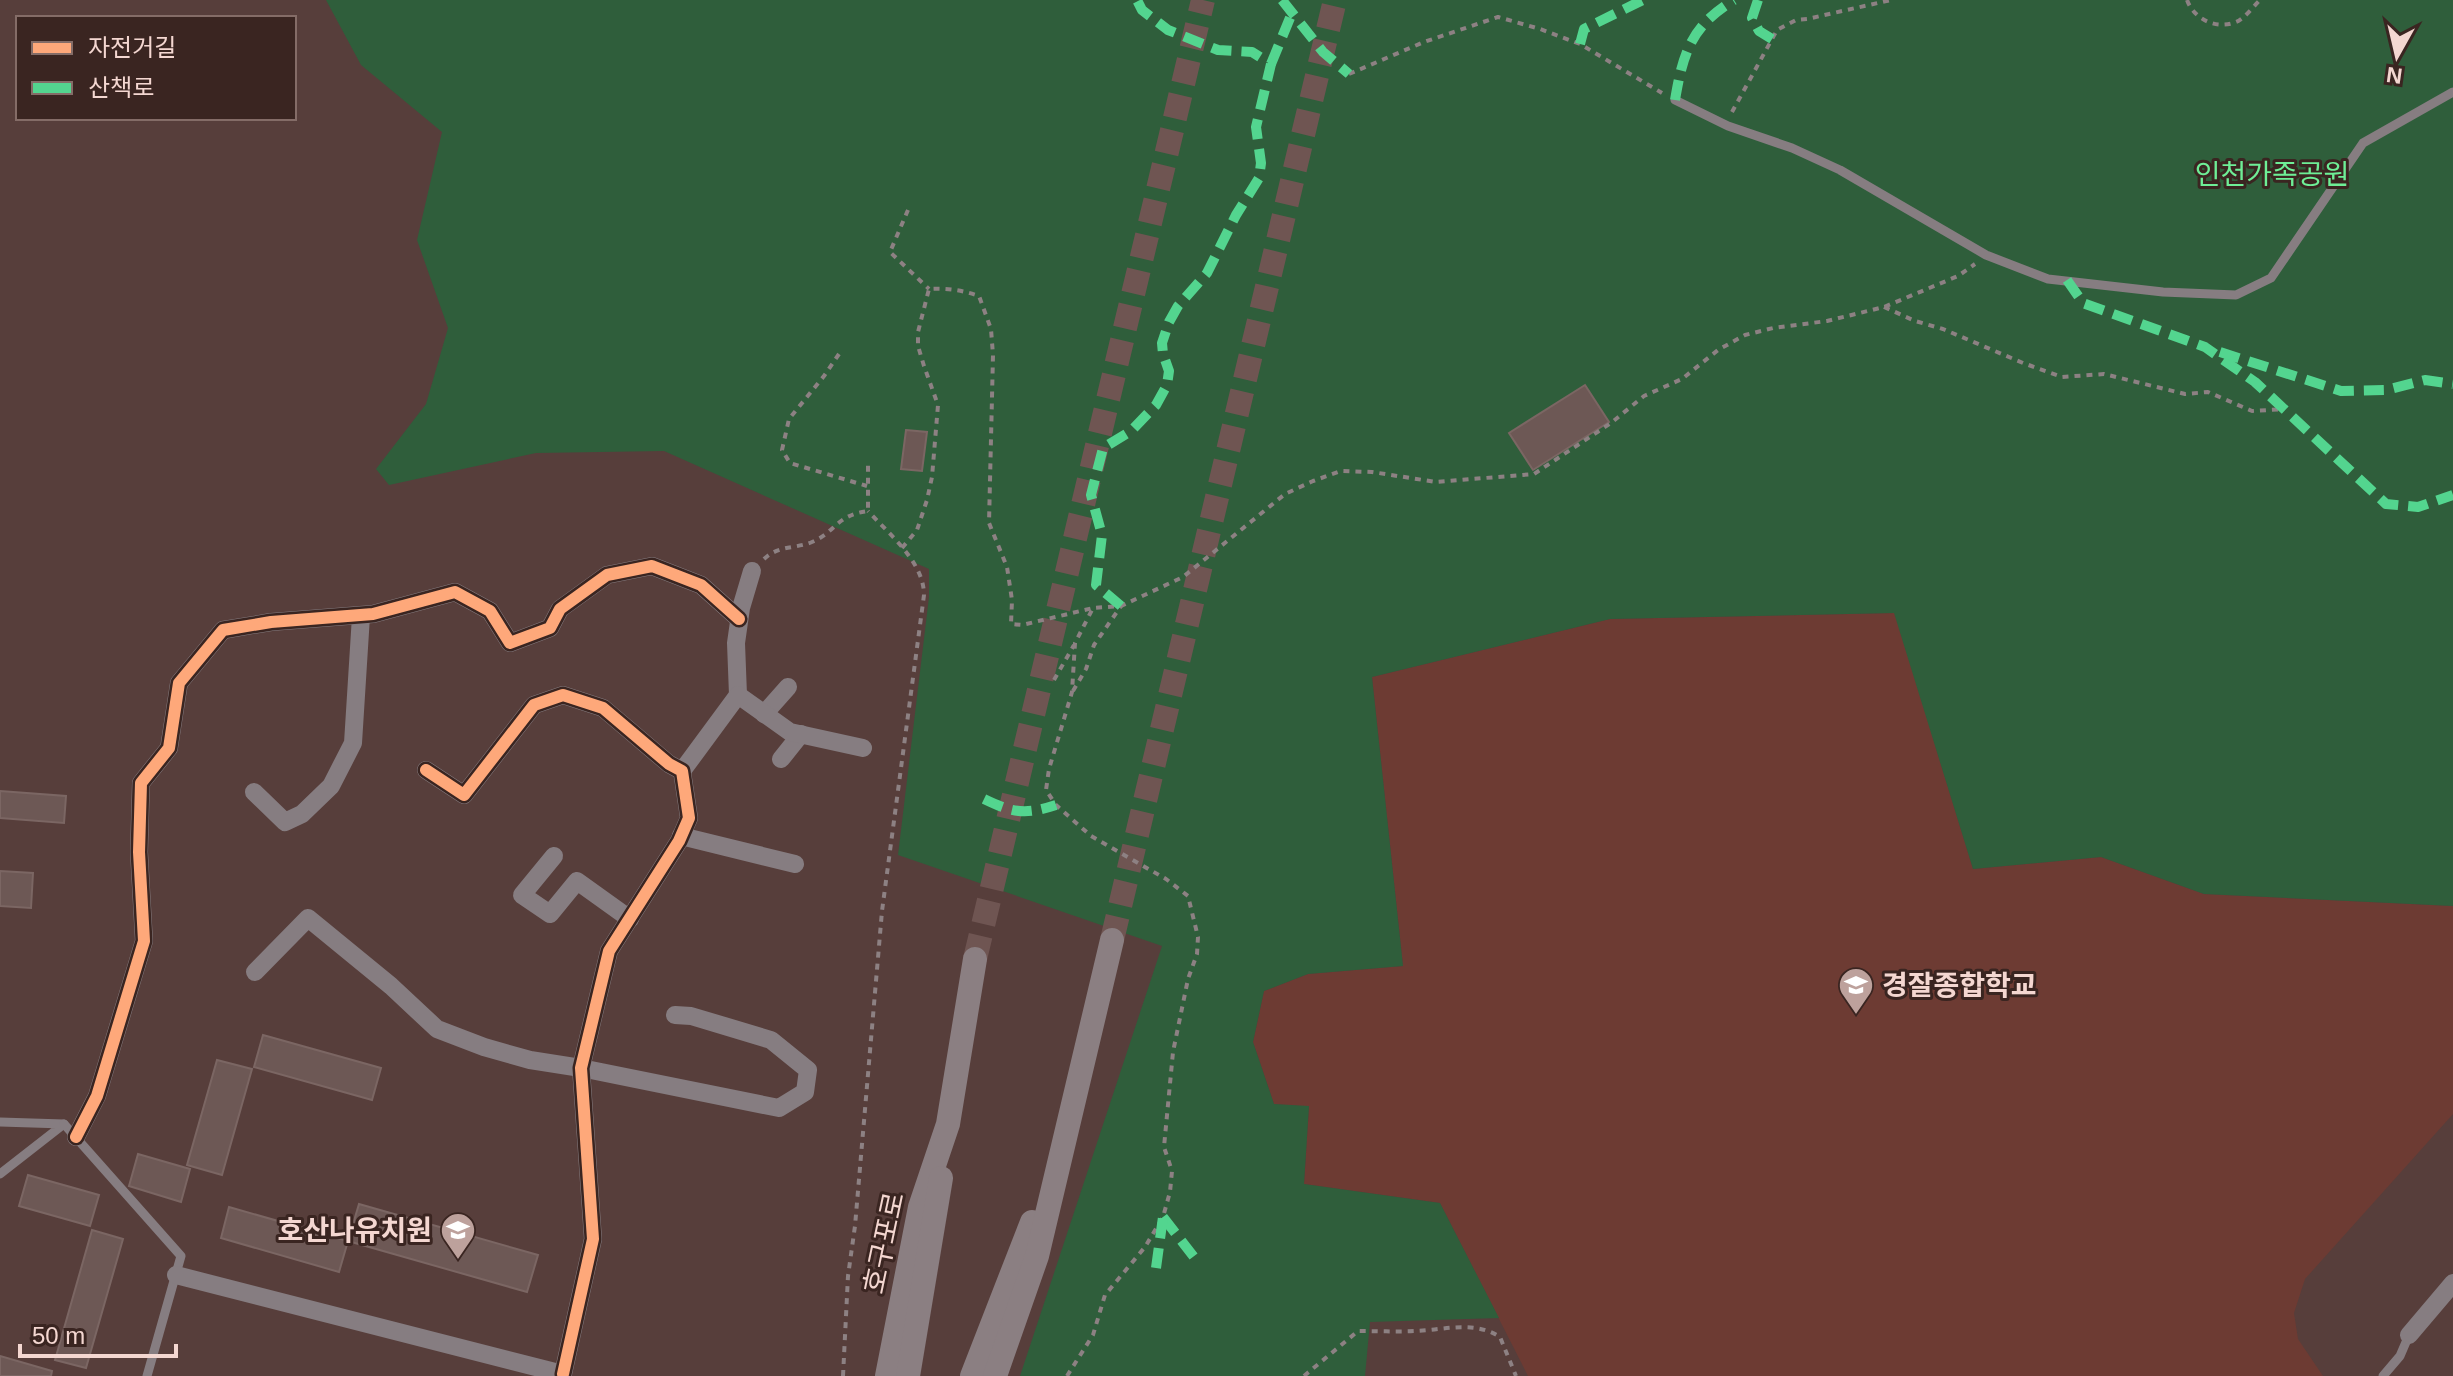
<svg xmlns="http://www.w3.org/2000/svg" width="2453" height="1376" viewBox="0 0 2453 1376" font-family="Arial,'Noto Sans KR',sans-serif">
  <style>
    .built { fill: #6d3b33 }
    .green { fill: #2f5e3b }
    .building { fill: #6d5855; stroke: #7b6663; stroke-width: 2 }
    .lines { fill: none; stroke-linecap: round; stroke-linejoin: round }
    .secondary-tunnel { stroke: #6f5552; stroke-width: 24; stroke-dasharray: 24 12; stroke-linecap: butt }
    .path { stroke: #8d8183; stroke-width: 4; stroke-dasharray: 6 6; stroke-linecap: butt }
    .service { stroke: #867d81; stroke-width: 9 }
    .minor { stroke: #867d81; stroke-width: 18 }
    .secondary { stroke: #8b7f82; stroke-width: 24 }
    .quiet { stroke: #53d58f; stroke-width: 10; stroke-dasharray: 20 10; stroke-linecap: butt }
    .cycleway-casing { stroke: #3a2521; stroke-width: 17 }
    .cycleway { stroke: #fea87a; stroke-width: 12 }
    .labels { text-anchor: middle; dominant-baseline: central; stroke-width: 6; stroke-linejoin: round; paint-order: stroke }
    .park-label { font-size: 28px; fill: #6eee96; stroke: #3a2521 }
    .poi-label { font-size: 28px; font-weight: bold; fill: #f4d7d1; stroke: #3a2521; text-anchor: start }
    .street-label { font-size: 28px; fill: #f4d7d1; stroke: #3a2521 }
  </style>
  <rect width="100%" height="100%" fill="#573e3b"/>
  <path class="built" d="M1895,613L1973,869L2101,857L2204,894L2453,906V1114L2305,1279L2294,1313L2298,1339L2323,1376H1528L1440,1203L1304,1184L1309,1107L1274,1104L1253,1042L1264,991L1308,974L1403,966L1372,677L1610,619Z"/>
  <path class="green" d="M326,0H2453V906L2204,894L2101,857L1973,869L1894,613L1610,619L1372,677L1403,966L1308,974L1264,991L1253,1042L1274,1104L1309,1106L1304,1184L1440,1203L1499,1318L1370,1322L1365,1376H1020L1162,946L898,855L929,597V569L664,451L536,453L389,485L376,469L426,404L448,328L417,240L442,132L361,65Z"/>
  <g class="building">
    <path d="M1585,385L1609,422L1533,470L1509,433Z"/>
    <path d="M906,430L927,432L922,471L901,469Z"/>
    <path d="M0,791L66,796L64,823L0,818Z"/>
    <path d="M0,871L33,873L31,908L0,906Z"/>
    <path d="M263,1035L381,1068L372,1100L254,1067Z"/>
    <path d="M217,1060L252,1069L222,1175L187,1165Z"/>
    <path d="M138,1154L190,1169L181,1202L129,1186Z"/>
    <path d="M28,1175L99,1195L90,1226L19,1206Z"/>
    <path d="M359,1204L538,1255L527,1292L348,1241Z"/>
    <path d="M229,1207L348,1241L339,1272L221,1238Z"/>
    <path d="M92,1230L123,1239L86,1368L55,1360Z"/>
    <path d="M0,1356L52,1371L51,1376H0Z"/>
  </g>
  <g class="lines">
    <g class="secondary-tunnel">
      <path d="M1112,940L1335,0"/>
      <path d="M975,959L1203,0"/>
    </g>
    <g class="path">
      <path d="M2187,0C2194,19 2216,30 2236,22C2244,19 2253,7 2260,0"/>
      <path d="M1349,74L1424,42L1498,17L1540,29L1580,44L1662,93"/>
      <path d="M1732,112L1777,30L1796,20L1807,19L1891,0"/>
      <path d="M908,210L890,252L929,289"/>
      <path d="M1884,307L1915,321L1943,329L2023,363L2062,377L2104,374L2185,394L2208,392L2252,411L2284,409"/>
      <path d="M839,354L824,376L789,419L782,450L790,463L867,486"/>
      <path d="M902,548L917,530L927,500L932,477L938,405L924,366L918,346V332L929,289C947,288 962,290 979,296L991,329L993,355L989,523L1007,567L1012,600L1011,624L1022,625L1093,608"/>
      <path d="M764,559C779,545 795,549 812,542C836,532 836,515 868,511V463"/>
      <path d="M1054,680L1074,645"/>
      <path d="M1073,691L1086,669L1094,645L1121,606"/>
      <path d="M843,1376L848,1276L855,1226L882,911L924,595C924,562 889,534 868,511"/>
      <path d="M1067,1376L1093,1335L1105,1295L1145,1247L1163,1217L1170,1192L1172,1171L1164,1147L1173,1052L1188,979L1197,954L1198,937L1188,896L1166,879L1091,836L1056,805L1046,790L1049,769L1072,692L1075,643L1093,608L1121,606L1183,577L1285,494L1313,481L1341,471L1372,472L1436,482L1534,474L1611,423L1644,396L1682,379L1718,350L1745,335L1773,328L1827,321L1884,307L1958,276L1975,264"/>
      <path d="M1304,1376L1358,1331C1377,1331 1396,1332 1415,1331C1444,1330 1474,1320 1500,1337L1516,1376"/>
    </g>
    <g class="service">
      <path d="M1675,100L1728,126L1792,148L1840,170L1986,255L2048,279L2163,292L2236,295L2271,278L2363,143L2453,92"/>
      <path d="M0,1122L64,1124L0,1174"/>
      <path d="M64,1124L181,1256L147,1376"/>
      <path d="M2383,1376L2400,1356L2409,1335"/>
    </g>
    <g class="minor">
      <path d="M738,695L736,643L741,608L752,571"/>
      <path d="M764,714L788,687"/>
      <path d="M781,759L801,734"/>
      <path d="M426,770L464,795L534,705L563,695L603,708L669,764L682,771L689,818L679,841L609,951L581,1068L593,1239L563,1374"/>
      <path d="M682,771L738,695L790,732L863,748"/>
      <path d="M254,792L285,822L302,814L331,786L353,743L361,616"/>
      <path d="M681,836L795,864"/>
      <path d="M554,856L522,895L550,914L577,881L630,919"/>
      <path d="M255,972L308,918L391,986L437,1029L484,1047L530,1060L581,1068L779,1108L805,1092L808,1070L771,1040L691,1016L675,1015"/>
      <path d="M76,1137L97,1096L144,941L139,852L141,783L169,748L179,683L223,630L271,622L373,614L455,592L490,611L510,643L550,628L560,609L607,575L652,566L701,585L739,619"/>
      <path d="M176,1275L563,1374V1376"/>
      <path d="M2409,1335L2453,1283"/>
    </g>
    <g class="secondary">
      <path d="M887,1376L920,1207L948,1124L975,959"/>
      <path d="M908,1376L941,1178"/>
      <path d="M972,1376L1032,1222"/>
      <path d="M995,1376L1037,1256L1112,940"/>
    </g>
    <g class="quiet">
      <path d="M1282,0L1323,52L1349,74"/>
      <path d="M1758,0L1752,18L1759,31L1772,39"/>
      <path d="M1580,44L1584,29L1643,0"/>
      <path d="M1271,64L1292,13"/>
      <path d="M1675,100C1683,53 1691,26 1734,0"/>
      <path d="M2067,280L2083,303L2205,347L2255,382L2386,504L2418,507L2453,495"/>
      <path d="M2220,352L2341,391L2386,390L2425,380L2453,384"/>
      <path d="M1121,606L1096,585L1102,535L1091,495L1103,448L1131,431L1156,405L1167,385L1169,371L1163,354L1162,343L1169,322L1178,306L1207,273L1236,215L1259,178L1261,163L1256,127L1271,64L1252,52L1218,50L1168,30L1142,10L1137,0"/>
      <path d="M984,799C1013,813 1025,815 1056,805"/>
      <path d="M1163,1217L1197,1261"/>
      <path d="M1156,1268L1163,1217"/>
    </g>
    <g class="cycleway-casing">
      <g id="cycleway">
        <path d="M426,770L464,795L534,705L563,695L603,708L669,764L682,771L689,818L679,841L609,951L581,1068L593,1239L563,1374"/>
        <path d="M76,1137L97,1096L144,941L139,852L141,783L169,748L179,683L223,630L271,622L373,614L455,592L490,611L510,643L550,628L560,609L607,575L652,566L701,585L739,619"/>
      </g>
    </g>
    <use href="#cycleway" class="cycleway"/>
  </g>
  <defs>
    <g id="school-pin" transform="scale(1.8)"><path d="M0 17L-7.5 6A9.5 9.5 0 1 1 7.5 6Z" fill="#bda19c" stroke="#3a2521"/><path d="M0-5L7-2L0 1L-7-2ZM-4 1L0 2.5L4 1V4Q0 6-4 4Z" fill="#fff"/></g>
  </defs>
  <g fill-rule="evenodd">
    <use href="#school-pin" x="1856" y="985"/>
    <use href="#school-pin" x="458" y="1230"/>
  </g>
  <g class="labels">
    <g class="park-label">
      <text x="2272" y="174">인천가족공원</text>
    </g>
    <g class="poi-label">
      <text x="1882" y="985">경잘종합학교</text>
      <text x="432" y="1230" text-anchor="end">호산나유치원</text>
    </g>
    <g class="street-label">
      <text transform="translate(884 1243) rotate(-78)">호구포로</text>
    </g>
  </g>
  <rect x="16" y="16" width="280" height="104" fill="#3a2521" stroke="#846c67" stroke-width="2"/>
  <rect x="32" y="42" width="40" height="12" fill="#fea87a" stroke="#846c67" stroke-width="2"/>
  <text x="88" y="56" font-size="24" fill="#f4d7d1">자전거길</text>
  <rect x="32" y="82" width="40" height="12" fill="#53d58f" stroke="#846c67" stroke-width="2"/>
  <text x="88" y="96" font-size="24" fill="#f4d7d1">산책로</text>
  <g transform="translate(2397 56) rotate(188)" stroke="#3a2521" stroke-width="6" paint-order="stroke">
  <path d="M0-6L14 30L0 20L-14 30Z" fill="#f4d7d1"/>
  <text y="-12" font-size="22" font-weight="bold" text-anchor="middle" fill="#f4d7d1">N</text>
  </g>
  <path d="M20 1344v12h156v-12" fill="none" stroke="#f4d7d1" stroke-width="4"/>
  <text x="32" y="1344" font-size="24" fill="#f4d7d1" stroke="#3a2521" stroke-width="6" paint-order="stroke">50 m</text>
</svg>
